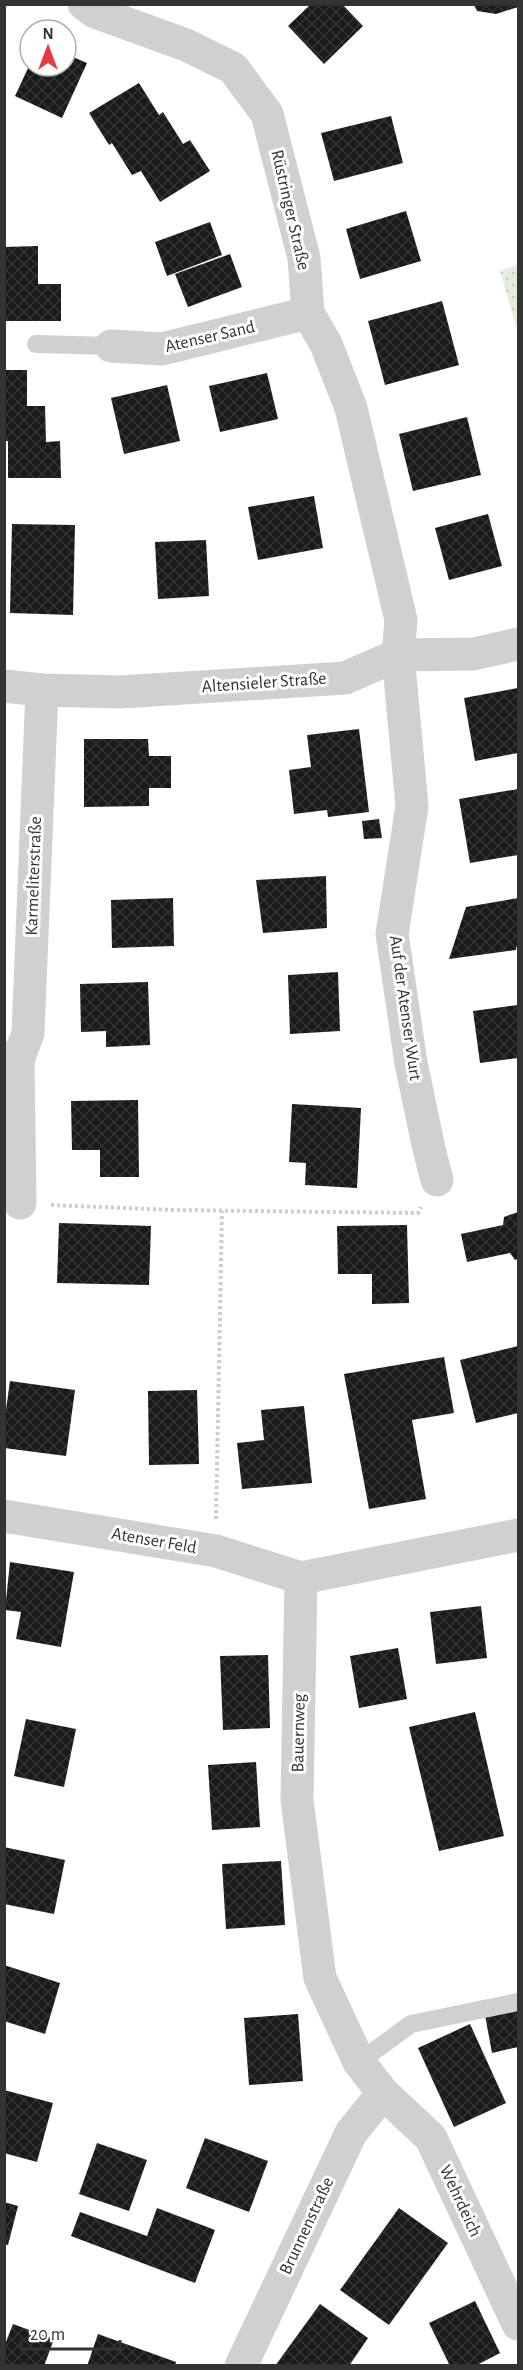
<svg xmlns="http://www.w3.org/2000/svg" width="523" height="2370" viewBox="0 0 523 2370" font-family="'Alegreya Sans',sans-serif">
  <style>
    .grass { fill: url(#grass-dots) }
    .building { fill: url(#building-cross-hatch) }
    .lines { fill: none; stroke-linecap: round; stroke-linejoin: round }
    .path { stroke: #cdcdcd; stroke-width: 4; stroke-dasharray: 3 3; stroke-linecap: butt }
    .service { stroke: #d0d0d0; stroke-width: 18 }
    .minor { stroke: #d0d0d0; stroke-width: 33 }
    .labels { text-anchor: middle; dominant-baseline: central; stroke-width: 6; stroke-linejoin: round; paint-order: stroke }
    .street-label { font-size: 18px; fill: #333; stroke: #fff }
  </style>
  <defs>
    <pattern id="grass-dots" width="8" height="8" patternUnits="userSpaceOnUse" patternTransform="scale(1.5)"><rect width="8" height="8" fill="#e6ecdf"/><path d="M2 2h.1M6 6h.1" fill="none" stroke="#c6cbc0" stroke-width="1.8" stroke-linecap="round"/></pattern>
    <pattern id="building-cross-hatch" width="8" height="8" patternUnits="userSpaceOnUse" patternTransform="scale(1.5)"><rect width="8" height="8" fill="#1a1a1a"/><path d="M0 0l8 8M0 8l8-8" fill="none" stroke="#333"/></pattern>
  </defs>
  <rect width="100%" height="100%" fill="#fff"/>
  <path class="grass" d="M518,265V333L500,271Z"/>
  <g class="building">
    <path d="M311,4H342L363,26L324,64L288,26Z"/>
    <path d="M474,5H518V7L496,14L477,11Z"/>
    <path d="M66,54L87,63L62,118L15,96L29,66H66Z"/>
    <path d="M139,83L159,115L163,112L183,144L190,140L210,171L160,202L141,171L132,175L112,143L109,145L89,113Z"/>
    <path d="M391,116L403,163L334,181L321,133Z"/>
    <path d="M406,211L421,261L360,279L346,229Z"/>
    <path d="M210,222L222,255L167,276L155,242Z"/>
    <path d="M38,246V284H61V321H6L4,247Z"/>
    <path d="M230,254L242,287L188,307L175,274Z"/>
    <path d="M442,301L459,365L385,385L368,321Z"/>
    <path d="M4,370H27V406H45L46,442L60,441L61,478H8V441H4Z"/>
    <path d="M267,373L278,419L220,432L209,386Z"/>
    <path d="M167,385L180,441L124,454L111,398Z"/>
    <path d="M467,417L481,475L413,491L399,434Z"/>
    <path d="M314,496L323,548L258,560L248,507Z"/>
    <path d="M488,514L502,566L449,580L435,528Z"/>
    <path d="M12,524L75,525L73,615L10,613Z"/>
    <path d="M206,540L209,596L158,599L155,542Z"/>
    <path d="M518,688V753L475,761L464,698Z"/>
    <path d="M359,729L369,812L328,817L327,810L294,814L289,770L311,767L307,735Z"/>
    <path d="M84,739H148L149,756H171V788H149V806L84,807Z"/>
    <path d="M518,789V855L470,863L459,799Z"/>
    <path d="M379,819L382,838L364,839L362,821Z"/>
    <path d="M326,876L327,928L263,933L256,880Z"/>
    <path d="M173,898L174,946L112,948L111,900Z"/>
    <path d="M518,898V940L516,950L449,959L466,907Z"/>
    <path d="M338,972L340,1031L290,1034L288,975Z"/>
    <path d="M148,982L150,1045L106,1047V1031L81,1032L80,984Z"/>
    <path d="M518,1005V1058L480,1063L473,1011Z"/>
    <path d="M138,1100L139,1177H100V1150H72L71,1101Z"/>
    <path d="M292,1104L361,1108L357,1188L305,1185L306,1163L289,1162Z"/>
    <path d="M518,1212V1259L515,1260L510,1253L467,1262L461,1234L503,1225L504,1217Z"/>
    <path d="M59,1223L151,1226L149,1285L57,1283Z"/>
    <path d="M407,1225L409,1303L372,1304V1274H338L337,1226Z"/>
    <path d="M518,1346V1413L476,1423L460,1360Z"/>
    <path d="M444,1357L454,1413L412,1420L426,1499L369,1509L344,1374Z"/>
    <path d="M10,1381L75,1390L66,1456L4,1448V1424Z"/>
    <path d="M197,1390L199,1464L149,1465L148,1391Z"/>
    <path d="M304,1406L312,1483L242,1489L237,1443L264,1440L261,1410Z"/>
    <path d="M10,1562L74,1572L61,1647L16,1639L21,1612L5,1610Z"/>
    <path d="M481,1606L487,1658L436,1664L430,1612Z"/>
    <path d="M398,1648L407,1699L359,1708L350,1656Z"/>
    <path d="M268,1655L270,1728L223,1730L220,1656Z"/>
    <path d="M475,1712L504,1836L439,1851L409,1727Z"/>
    <path d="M26,1719L76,1729L64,1787L14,1776Z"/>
    <path d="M256,1762L260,1827L212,1830L208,1765Z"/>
    <path d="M4,1847L65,1860L54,1914L4,1904Z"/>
    <path d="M281,1861L285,1925L226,1929L222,1864Z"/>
    <path d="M4,1965L60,1983L45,2034L4,2021Z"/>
    <path d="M518,2008V2047L492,2053L485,2015Z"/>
    <path d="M298,2014L303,2081L249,2085L244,2018Z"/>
    <path d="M470,2024L506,2103L454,2127L418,2048Z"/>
    <path d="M4,2090L53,2103L37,2162L4,2153Z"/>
    <path d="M205,2138L268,2161L249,2212L186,2188Z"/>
    <path d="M97,2143L147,2160L129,2211L79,2194Z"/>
    <path d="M4,2202L18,2206L8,2245L4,2244Z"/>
    <path d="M157,2208L215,2230L195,2283L71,2236L80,2212L147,2236Z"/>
    <path d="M399,2208L448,2243L389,2325L340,2290Z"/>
    <path d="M475,2301L500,2353L475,2366H450L429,2323Z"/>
    <path d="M320,2304L368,2338L349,2366H275Z"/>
    <path d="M13,2324L54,2339L44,2366H4V2347Z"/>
    <path d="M98,2334L176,2362L175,2366H87Z"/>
  </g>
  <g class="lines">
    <g class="path">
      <path d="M51,1205L171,1210L418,1213L421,1207"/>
      <path d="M216,1519L222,1211"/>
    </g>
    <g class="service">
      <path d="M36,344L111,346"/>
      <path d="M359,2062L411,2024L518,2002"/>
    </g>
    <g class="minor">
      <path d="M84,4L95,12L186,45L233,68L267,114L304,258L308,313L326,344L351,408L401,620L398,655L412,806L392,934L411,1063L429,1149L437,1180"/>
      <path d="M111,346L162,349L308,313"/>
      <path d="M4,686L42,690L120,692L345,678L398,655L473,654L518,644"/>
      <path d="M4,1058L18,1060L28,1033L42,690"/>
      <path d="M18,1060L20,1203"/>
      <path d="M4,1516L216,1551L301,1578L518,1535"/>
      <path d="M301,1578L297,1800L320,1978L359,2062L383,2093L431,2138L518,2324"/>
      <path d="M241,2366L351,2133L383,2093"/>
    </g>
  </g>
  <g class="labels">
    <g class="street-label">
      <text transform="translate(290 210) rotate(77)">Rüstringer Straße</text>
      <text transform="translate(210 337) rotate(-13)">Atenser Sand</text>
      <text transform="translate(264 683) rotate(-4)">Altensieler Straße</text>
      <text transform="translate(34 876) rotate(-88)">Karmeliterstraße</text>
      <text transform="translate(405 1008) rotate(82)">Auf der Atenser Wurt</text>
      <text transform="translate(154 1541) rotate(10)">Atenser Feld</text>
      <text transform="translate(299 1733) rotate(-89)">Bauernweg</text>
      <text transform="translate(460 2201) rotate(65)">Wehrdeich</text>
      <text transform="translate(307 2226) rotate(-65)">Brunnenstraße</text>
    </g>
  </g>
  <rect width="523" height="2370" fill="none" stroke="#333333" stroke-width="12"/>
  <g transform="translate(48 48)"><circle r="28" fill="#ffffff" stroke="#adadad" stroke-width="1.5"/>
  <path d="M0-4.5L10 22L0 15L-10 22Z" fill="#e63946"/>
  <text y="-9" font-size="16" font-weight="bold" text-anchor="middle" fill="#333333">N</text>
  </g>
  <path d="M21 2340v9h99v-9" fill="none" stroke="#333333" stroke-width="3"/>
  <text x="30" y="2340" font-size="18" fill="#333333" stroke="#ffffff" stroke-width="4.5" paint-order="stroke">20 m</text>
</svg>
